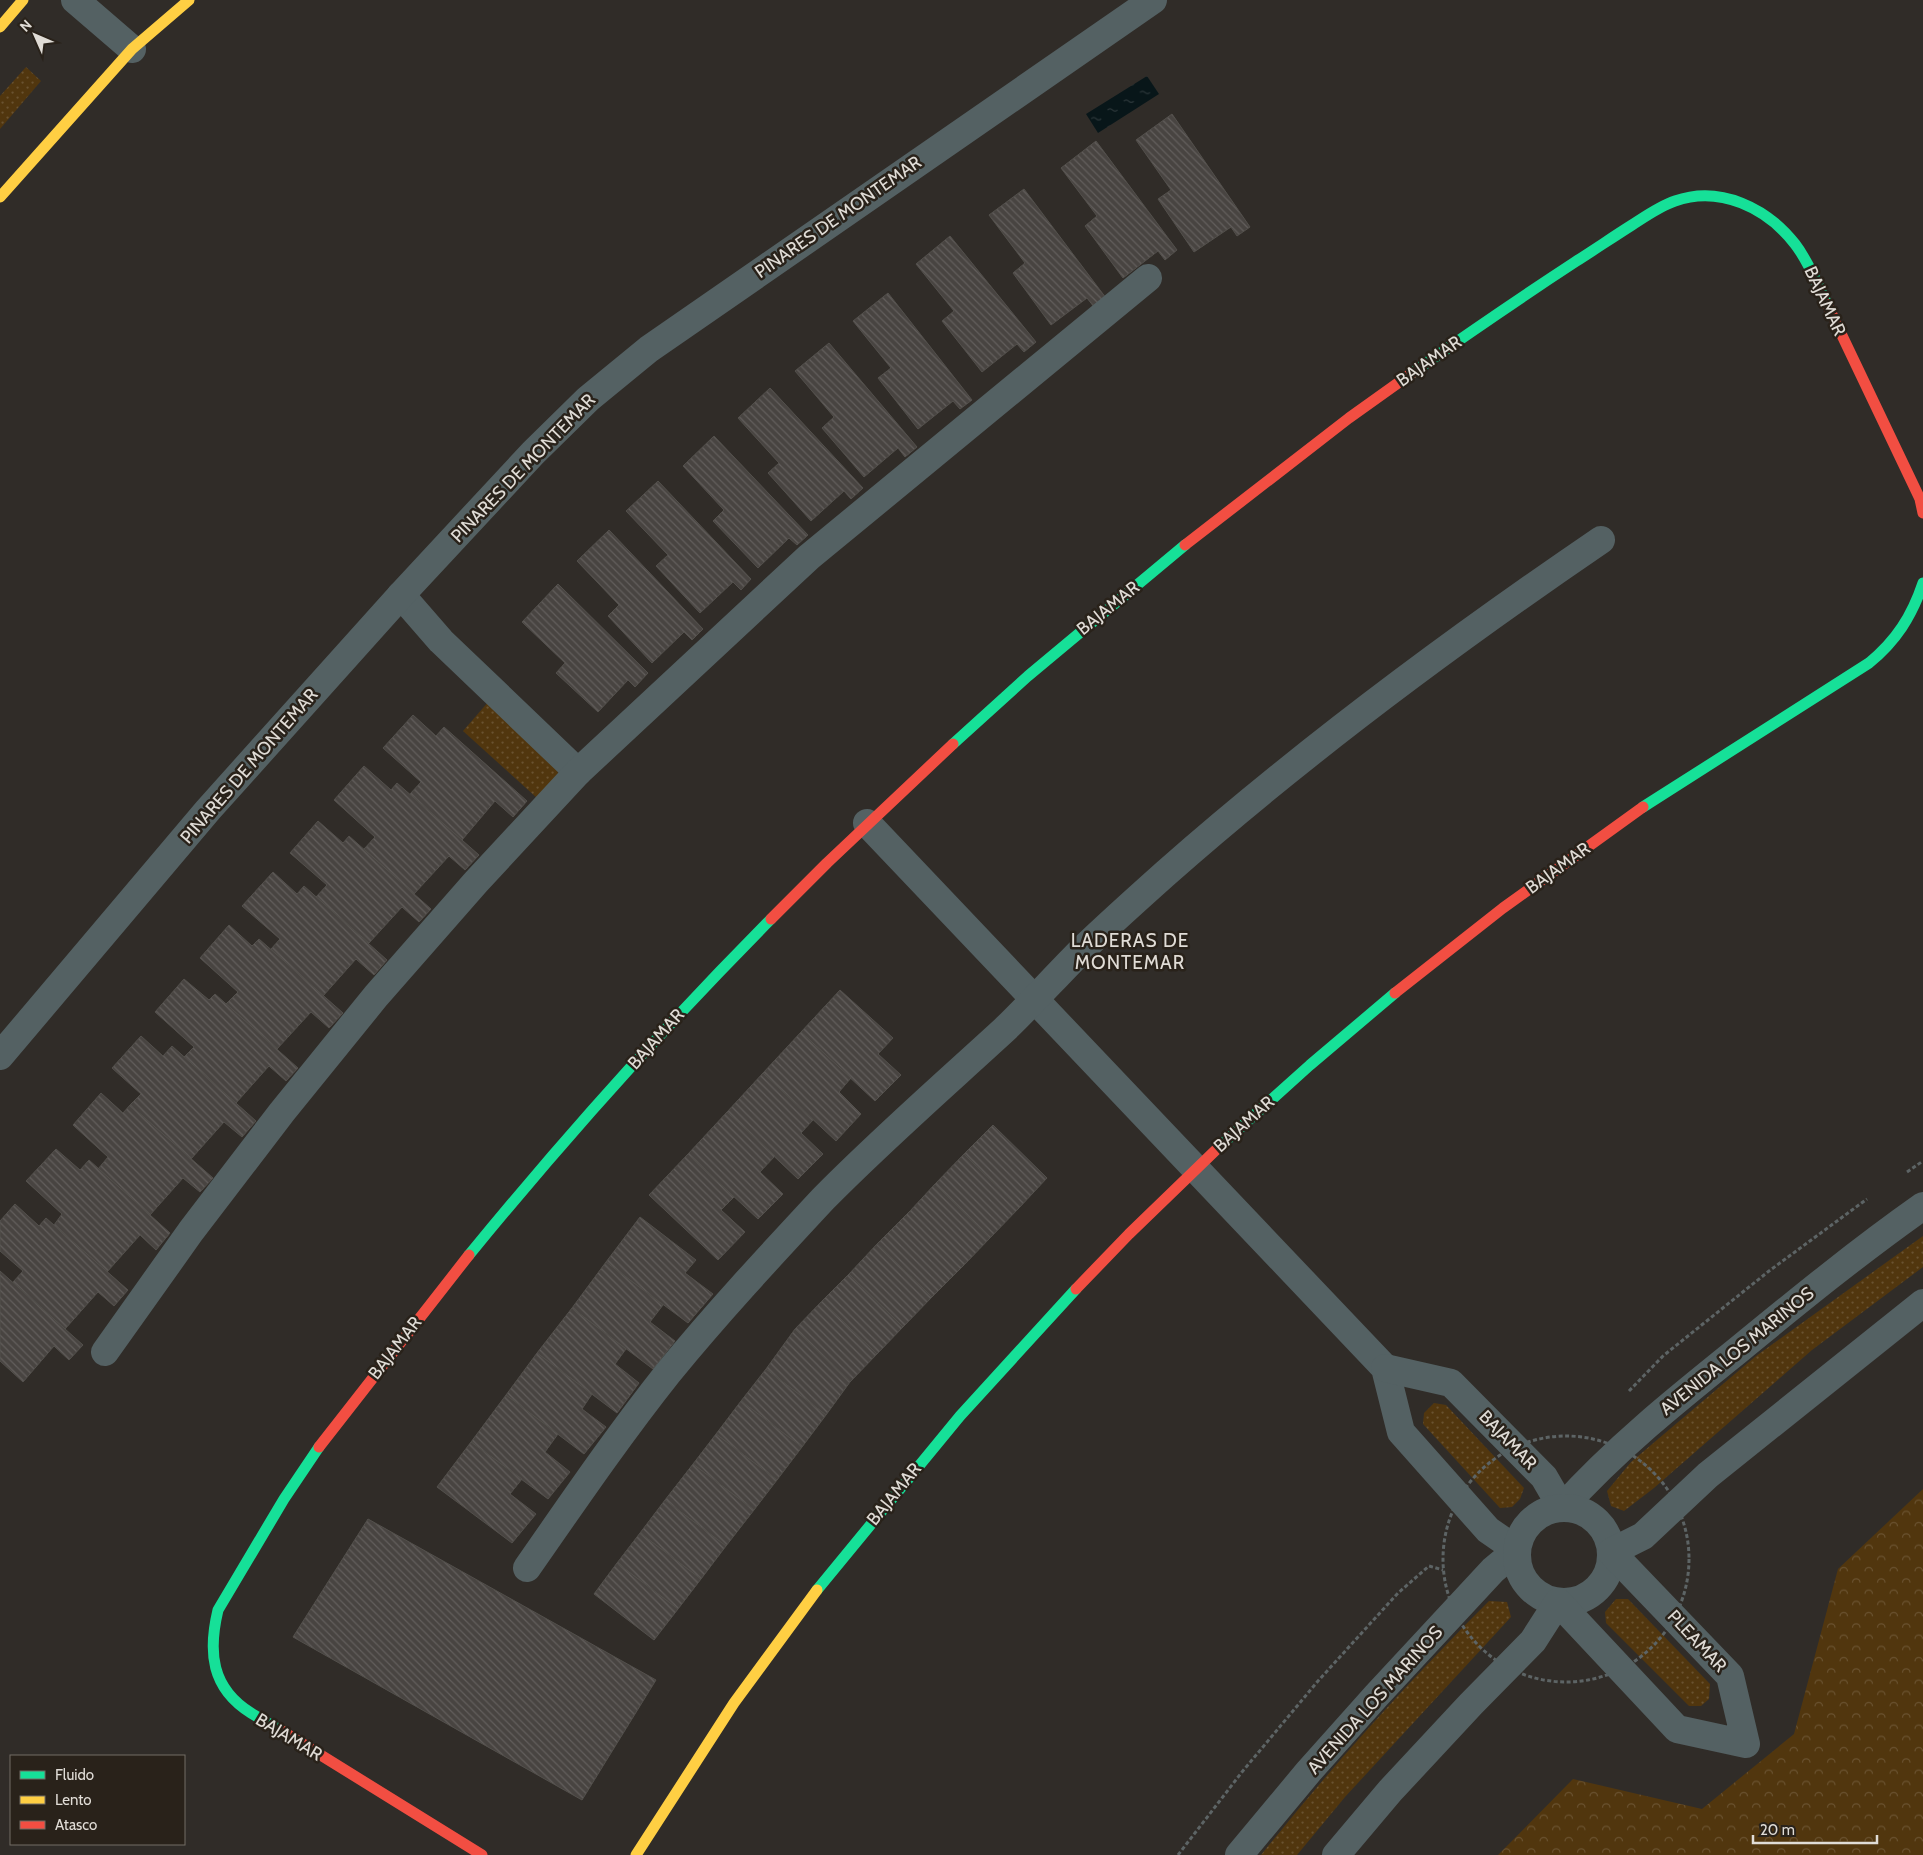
<svg xmlns="http://www.w3.org/2000/svg" width="1923" height="1855" viewBox="0 0 1923 1855" font-family="Cabin,sans-serif">
  <style>
    .grass { fill: url(#grass-dots) }
    .forest { fill: url(#forest-crowns) }
    .water { fill: url(#water-ripples) }
    .building { fill: url(#building-back-hatch); stroke: #53504c }
    .lines { fill: none; stroke-linecap: round; stroke-linejoin: round }
    .path { stroke: #5d6465; stroke-width: 3; stroke-dasharray: 4 2.5; stroke-linecap: butt }
    .street { stroke: #546163; stroke-width: 28 }
    .fast { stroke: #16e098; stroke-width: 11 }
    .slow { stroke: #ffcf43; stroke-width: 11 }
    .jam { stroke: #f24e42; stroke-width: 11 }
    .labels { text-anchor: middle; dominant-baseline: central; stroke-width: 5; stroke-linejoin: round; paint-order: stroke }
    .street-label { font-size: 18px; fill: #e0dcd6; stroke: #29221a }
    .neighbourhood-label { font-size: 19px; letter-spacing: 1px; fill: #e0dcd6; stroke: #29221a }
  </style>
  <defs>
    <pattern id="grass-dots" width="8" height="8" patternUnits="userSpaceOnUse" patternTransform="scale(1.25)"><rect width="8" height="8" fill="#51360e"/><path d="M2 2h.1M6 6h.1" fill="none" stroke="#6a5230" stroke-width="1.8" stroke-linecap="round"/></pattern>
    <pattern id="forest-crowns" width="20" height="18" patternUnits="userSpaceOnUse" patternTransform="scale(1.25)"><rect width="20" height="18" fill="#51360e"/><path d="M2 6a3 3 0 1 1 6 0M12 15a3 3 0 1 1 6 0" fill="none" stroke="#6a5230"/></pattern>
    <pattern id="water-ripples" width="26" height="14" patternUnits="userSpaceOnUse" patternTransform="scale(1.25)"><rect width="26" height="14" fill="#081619"/><path d="M2 4q2-2 4 0t4 0M15 11q2-2 4 0t4 0" fill="none" stroke="#2c373a"/></pattern>
    <pattern id="building-back-hatch" width="6" height="6" patternUnits="userSpaceOnUse" patternTransform="scale(1.25)"><rect width="6" height="6" fill="#484441"/><path d="M-1 5l2 2M0 0l6 6M5-1l2 2" fill="none" stroke="#625e5c"/></pattern>
  </defs>
  <rect width="100%" height="100%" fill="#302c28"/>
  <g class="grass">
    <path d="M26,67L41,81L0,129V96Z"/>
    <path d="M489,701L557,764L558,775L537,798L463,731Z"/>
    <path d="M1923,1236V1267L1812,1350L1654,1488L1624,1511L1611,1506L1607,1491L1631,1462L1756,1356Z"/>
    <path d="M1434,1403L1446,1405L1524,1488L1520,1499L1512,1507L1500,1508L1423,1424L1424,1413Z"/>
    <path d="M1616,1599H1628L1710,1684L1709,1699L1701,1706H1689L1606,1623L1605,1612Z"/>
    <path d="M1489,1601L1507,1602L1511,1617L1345,1797L1297,1855H1261C1332,1766 1409,1681 1489,1601Z"/>
  </g>
  <path class="forest" d="M1923,1489V1855H1498L1573,1779L1702,1809L1794,1734L1838,1569Z"/>
  <path class="water" d="M1147,76L1159,94L1098,133L1086,114Z"/>
  <g class="building">
    <path d="M1172,114L1250,227L1237,236L1231,227L1194,252L1158,199L1171,190L1136,140Z"/>
    <path d="M1096,141L1177,250L1165,260L1158,251L1123,278L1085,226L1097,216L1061,168Z"/>
    <path d="M1024,189L1106,298L1094,307L1087,298L1051,325L1013,273L1025,263L989,215Z"/>
    <path d="M950,236L1036,342L1024,352L1017,344L982,372L942,321L954,311L916,264Z"/>
    <path d="M888,293L972,400L960,409L953,401L918,429L878,378L891,368L853,321Z"/>
    <path d="M829,343L917,447L905,457L898,448L864,477L822,428L834,417L795,371Z"/>
    <path d="M770,388L863,488L851,499L844,491L811,521L768,473L779,463L738,418Z"/>
    <path d="M714,436L808,535L797,545L789,538L758,568L713,521L724,510L683,466Z"/>
    <path d="M658,481L751,579L741,590L733,582L700,613L656,566L668,555L626,511Z"/>
    <path d="M609,530L703,629L692,640L684,632L652,663L608,616L619,605L577,561Z"/>
    <path d="M558,584L648,673L635,687L628,680L598,712L556,673L565,663L522,622Z"/>
    <path d="M413,715L436,736L444,727L527,801L513,817L495,801L462,840L410,794L421,782L383,748Z"/>
    <path d="M364,766L391,790L397,783L479,855L465,870L449,856L414,894L364,849L375,837L334,800Z"/>
    <path d="M318,821L343,843L349,836L431,909L419,922L402,907L369,943L316,897L327,885L290,853Z"/>
    <path d="M273,872L297,894L304,886L387,960L374,975L356,959L323,996L271,949L280,939L242,906Z"/>
    <path d="M229,925L252,946L259,939L343,1013L329,1028L311,1012L277,1049L226,1004L238,992L200,958Z"/>
    <path d="M184,979L209,1000L215,994L298,1068L286,1081L269,1066L236,1103L184,1057L194,1047L155,1012Z"/>
    <path d="M840,990L893,1038L878,1054L901,1075L875,1101L801,1032Z"/>
    <path d="M801,1032L851,1078L839,1092L861,1114L836,1141L763,1073Z"/>
    <path d="M141,1036L163,1056L172,1046L256,1121L242,1137L224,1122L191,1159L130,1105L141,1094L112,1068Z"/>
    <path d="M763,1073L813,1120L801,1133L823,1154L798,1179L727,1112Z"/>
    <path d="M101,1093L123,1113L130,1105L213,1178L200,1192L183,1178L150,1215L98,1169L108,1157L73,1125Z"/>
    <path d="M727,1112L775,1156L760,1172L783,1194L758,1219L688,1154Z"/>
    <path d="M993,1125L1047,1178L1019,1208L964,1154Z"/>
    <path d="M56,1149L80,1170L89,1160L170,1233L156,1250L140,1235L107,1272L54,1225L62,1214L26,1181Z"/>
    <path d="M688,1154L734,1197L721,1210L745,1232L718,1260L649,1195Z"/>
    <path d="M964,1154L1019,1208L990,1238L935,1184Z"/>
    <path d="M935,1184L990,1238L964,1265L910,1211Z"/>
    <path d="M15,1204L39,1226L46,1218L128,1290L114,1306L98,1292L65,1329L13,1282L23,1271L0,1251V1221Z"/>
    <path d="M910,1211L964,1265L932,1297L877,1244Z"/>
    <path d="M640,1217L696,1260L685,1273L713,1294L688,1323L606,1262Z"/>
    <path d="M877,1244L932,1297L903,1327L849,1274Z"/>
    <path d="M606,1262L663,1305L650,1322L675,1341L653,1369L572,1308Z"/>
    <path d="M0,1271L83,1345L69,1360L54,1346L23,1382L0,1361Z"/>
    <path d="M849,1274L903,1327L877,1354L822,1301Z"/>
    <path d="M822,1301L877,1354L850,1382L795,1329Z"/>
    <path d="M572,1308L626,1349L615,1364L639,1383L617,1413L537,1353Z"/>
    <path d="M795,1329L850,1382L826,1415L766,1369Z"/>
    <path d="M537,1353L592,1394L582,1409L606,1427L584,1454L506,1395Z"/>
    <path d="M766,1369L826,1415L802,1447L741,1401Z"/>
    <path d="M506,1395L558,1434L545,1452L570,1472L548,1499L471,1442Z"/>
    <path d="M741,1401L802,1447L777,1480L716,1434Z"/>
    <path d="M716,1434L777,1480L754,1510L693,1464Z"/>
    <path d="M471,1442L522,1479L510,1494L536,1514L512,1543L437,1487Z"/>
    <path d="M693,1464L754,1510L726,1546L665,1500Z"/>
    <path d="M665,1500L726,1546L701,1579L640,1533Z"/>
    <path d="M368,1519L656,1680L582,1800L293,1637Z"/>
    <path d="M640,1533L701,1579L678,1609L617,1563Z"/>
    <path d="M617,1563L678,1609L654,1640L594,1594Z"/>
  </g>
  <g class="lines">
    <g class="path">
      <path d="M1907,1172L1923,1161"/>
      <path d="M1629,1391L1663,1356L1769,1271L1867,1199"/>
      <circle cx="1566" cy="1559" r="123"/>
      <path d="M1178,1855L1242,1772L1318,1681L1398,1593L1429,1566L1443,1570"/>
    </g>
    <g class="street">
      <path d="M75,0L132,49"/>
      <path d="M401,595L441,641L578,772"/>
      <path d="M867,823L1385,1368L1401,1432L1488,1530L1517,1550L1493,1570L1376,1696L1309,1771L1239,1855"/>
      <path d="M0,1056L208,810L401,595L533,453L588,399L649,349L1153,0"/>
      <path d="M105,1352L191,1231L282,1112L376,996L476,882L578,772L809,557L1148,278"/>
      <path d="M1385,1368L1451,1383L1544,1477L1562,1508C1615,1449 1676,1400 1737,1351C1798,1301 1859,1251 1923,1206"/>
      <circle cx="1564" cy="1555" r="47"/>
      <path d="M527,1568C573,1502 618,1436 668,1373C717,1313 770,1256 823,1199C881,1140 943,1086 1004,1030C1031,1004 1056,976 1083,949C1110,923 1138,898 1166,873C1303,752 1450,643 1601,540"/>
      <path d="M1336,1855L1390,1791L1471,1704L1533,1641L1558,1602L1677,1729L1746,1744L1730,1676L1611,1552L1643,1536L1708,1475L1923,1303"/>
    </g>
    <g class="fast">
      <path d="M1412,373C1466,335 1520,298 1575,262C1594,250 1613,237 1632,225C1646,216 1660,206 1675,201C1720,185 1767,208 1795,244C1809,262 1817,284 1827,304"/>
      <path d="M953,744L1028,676L1185,545"/>
      <path d="M1643,807L1869,663C1896,641 1912,616 1923,583"/>
      <path d="M1220,1146L1310,1065L1395,993"/>
      <path d="M469,1255C564,1139 665,1026 771,919"/>
      <path d="M817,1590L960,1416L1076,1289"/>
      <path d="M282,1731C271,1725 261,1719 251,1713C211,1688 208,1652 218,1610L284,1499L319,1447"/>
    </g>
    <g class="slow">
      <path d="M0,27L23,0"/>
      <path d="M0,197L132,49L189,0"/>
      <path d="M636,1855L734,1703L817,1590"/>
    </g>
    <g class="jam">
      <path d="M1827,304L1920,499L1923,513"/>
      <path d="M1185,545L1349,418L1412,373"/>
      <path d="M771,919L827,863L953,744"/>
      <path d="M1395,993L1503,908L1643,807"/>
      <path d="M1076,1289L1129,1234L1220,1146"/>
      <path d="M319,1447L469,1255"/>
      <path d="M282,1731L482,1855"/>
    </g>
  </g>
  <g class="labels">
    <g class="street-label">
      <text transform="translate(838 217) rotate(-35)">PINARES DE MONTEMAR</text>
      <text transform="translate(1825 301) rotate(65)">BAJAMAR</text>
      <text transform="translate(1429 361) rotate(-35)">BAJAMAR</text>
      <text transform="translate(523 468) rotate(-46)">PINARES DE MONTEMAR</text>
      <text transform="translate(1108 608) rotate(-39)">BAJAMAR</text>
      <text transform="translate(249 766) rotate(-49)">PINARES DE MONTEMAR</text>
      <text transform="translate(1558 868) rotate(-36)">BAJAMAR</text>
      <text transform="translate(656 1039) rotate(-48)">BAJAMAR</text>
      <text transform="translate(1244 1124) rotate(-42)">BAJAMAR</text>
      <text transform="translate(395 1348) rotate(-52)">BAJAMAR</text>
      <text transform="translate(1737 1351) rotate(-39)">AVENIDA LOS MARINOS</text>
      <text transform="translate(1508 1440) rotate(46)">BAJAMAR</text>
      <text transform="translate(894 1494) rotate(-51)">BAJAMAR</text>
      <text transform="translate(1697 1641) rotate(47)">PLEAMAR</text>
      <text transform="translate(1375 1700) rotate(-48)">AVENIDA LOS MARINOS</text>
      <text transform="translate(289 1737) rotate(31)">BAJAMAR</text>
    </g>
    <g class="neighbourhood-label">
      <text x="1130" y="940">LADERAS DE<tspan x="1130" dy="22">MONTEMAR</tspan></text>
    </g>
  </g>
  <rect x="10" y="1755" width="175" height="90" fill="#29221a" stroke="#726c65"/>
  <rect x="20" y="1771" width="25" height="8" fill="#16e098" stroke="#726c65"/>
  <text x="55" y="1780" font-size="15" fill="#e0dcd6">Fluido</text>
  <rect x="20" y="1796" width="25" height="8" fill="#ffcf43" stroke="#726c65"/>
  <text x="55" y="1805" font-size="15" fill="#e0dcd6">Lento</text>
  <rect x="20" y="1821" width="25" height="8" fill="#f24e42" stroke="#726c65"/>
  <text x="55" y="1830" font-size="15" fill="#e0dcd6">Atasco</text>
  <g transform="translate(35 35) rotate(315)" stroke="#29221a" stroke-width="4" paint-order="stroke">
  <path d="M0-4L9 19L0 12L-9 19Z" fill="#e0dcd6"/>
  <text y="-8" font-size="14" font-weight="bold" text-anchor="middle" fill="#e0dcd6">N</text>
  </g>
  <path d="M1753 1835v8h124v-8" fill="none" stroke="#e0dcd6" stroke-width="2.5"/>
  <text x="1760" y="1835" font-size="15" fill="#e0dcd6" stroke="#29221a" stroke-width="4" paint-order="stroke">20 m</text>
</svg>
